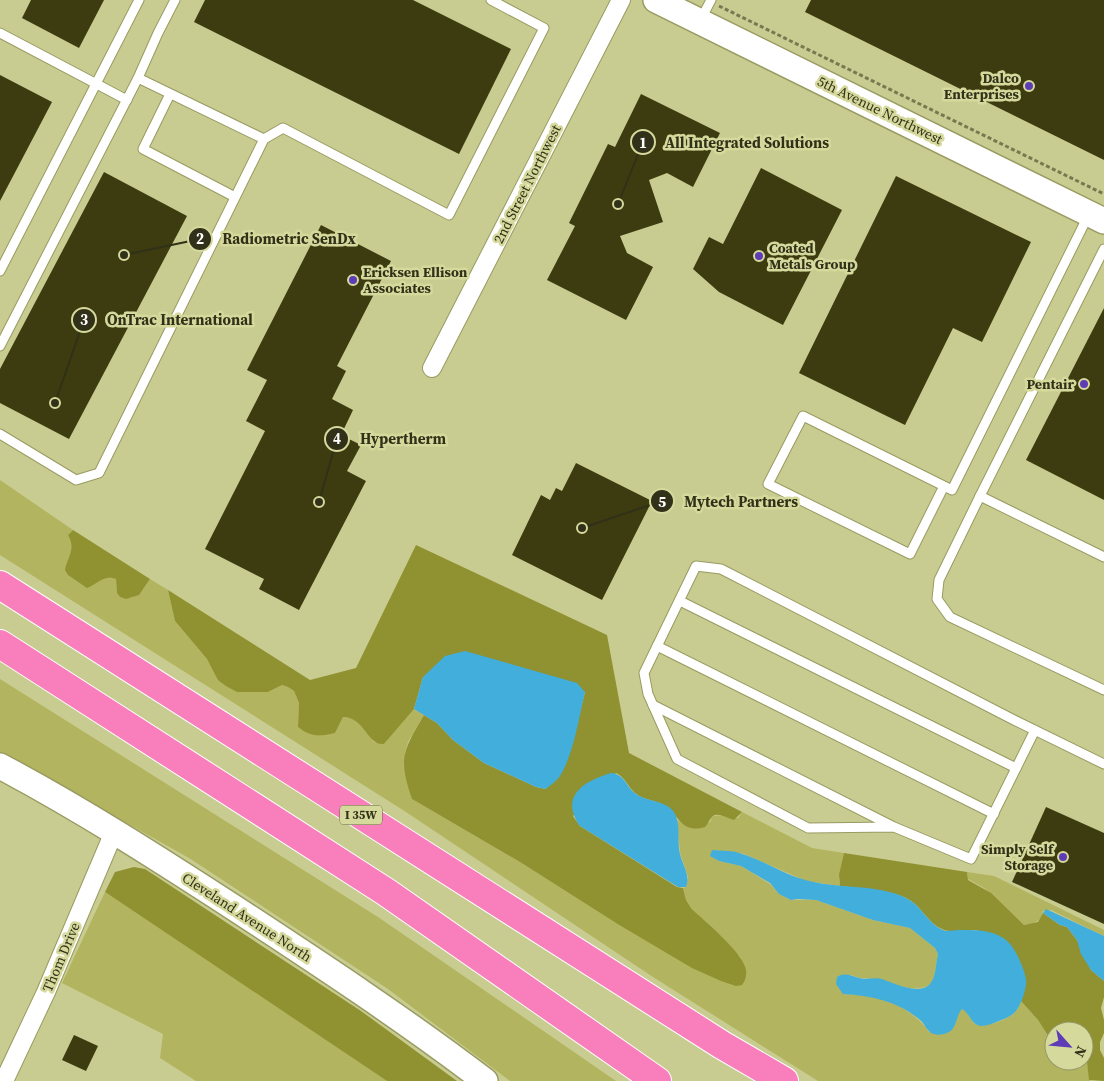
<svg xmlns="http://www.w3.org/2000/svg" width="1104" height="1081" viewBox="0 0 1104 1081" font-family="'Source Serif 4',serif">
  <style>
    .green { fill: #b2b45f }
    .forest { fill: #909130 }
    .water { fill: #42aedc }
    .building { fill: #3c3c10 }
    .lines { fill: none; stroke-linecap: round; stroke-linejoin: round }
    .lane-casing { stroke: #999b61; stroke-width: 11 }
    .street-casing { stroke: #999b61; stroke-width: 20 }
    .secondary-casing { stroke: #999b61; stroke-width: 28 }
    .highway-casing { stroke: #fff; stroke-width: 30 }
    .path { stroke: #787951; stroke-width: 3; stroke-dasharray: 4 2.5; stroke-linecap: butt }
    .lane { stroke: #fff; stroke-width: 9 }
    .street { stroke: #fff; stroke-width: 18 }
    .secondary { stroke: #fff; stroke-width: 25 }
    .highway { stroke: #f87fbc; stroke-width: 28 }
    .poi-dot { fill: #5d3cb5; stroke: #d6d99c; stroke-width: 2 }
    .labels { text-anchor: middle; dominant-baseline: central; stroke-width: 5; stroke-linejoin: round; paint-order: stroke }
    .shield { fill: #d6d99c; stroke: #626340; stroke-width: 1 }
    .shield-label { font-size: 12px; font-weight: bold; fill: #313119 }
    .poi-label { font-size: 14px; font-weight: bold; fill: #313119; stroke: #d6d99c; text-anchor: end }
    .street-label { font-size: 14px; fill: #313119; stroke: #d6d99c }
    .leader { fill: none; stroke: #313119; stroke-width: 2 }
    .callout-dot { fill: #313119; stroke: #d6d99c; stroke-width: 2 }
    .mark-label { font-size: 15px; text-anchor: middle; font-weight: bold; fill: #fff }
    .callout-label { font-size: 15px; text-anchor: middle; font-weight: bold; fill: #313119; stroke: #d6d99c; stroke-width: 5; stroke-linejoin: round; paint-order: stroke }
  </style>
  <rect width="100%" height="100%" fill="#c9cc90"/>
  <g class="green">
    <path d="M0,480L73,530L68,535C74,544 72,551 68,560L92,586C98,580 108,575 116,579L117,593L120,597C137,601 142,591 150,579L168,590L175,621L207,659L219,680L253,692H268L282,685L288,687L294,691L299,703L298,727C310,737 321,737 335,733L343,717C359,717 366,731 374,742L384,744L414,709L424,715L408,742L405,752L412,799L520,862L616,923L741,958L691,908L686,900L683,888L686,887L688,877L680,853L677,820L688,827L710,822L712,817C721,813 728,819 738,818L742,812L812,848L844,853L839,879L840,886L806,881L744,854L713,850L711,856L719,861L741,866L770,884L779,894L791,900H816L873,920L910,928L935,948L938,954C936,962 936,975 932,982C922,997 881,981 867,978H860L851,975L843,994C852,995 862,995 871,996C893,1000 917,1014 929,1032L954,1027L959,1012L962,1009C969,1012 969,1019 975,1024C983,1029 1010,1019 1015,1012C1018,1009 1019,1005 1021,1001L1038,1020L1054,1045V1061H1084V1058L1087,1062L1090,1081H818L653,977L406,812L0,555Z"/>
    <path d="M0,679L378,917L616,1081H510L388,989L189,858L0,752Z"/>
    <path d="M967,872L994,876L1104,930V936L1051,910L1043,911C1041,922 1034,924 1024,925L984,888L968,879Z"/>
    <path d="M105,892L387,1081H196L160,1058L163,1034L62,983Z"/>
  </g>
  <g class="forest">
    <path d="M73,530L150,579L139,595L126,599L120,597L117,593L116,579C104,574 97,584 87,588L68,575L65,570C68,556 76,549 68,535Z"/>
    <path d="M416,545L607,635L629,753L742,812L734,820C729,819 718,812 713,816C710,818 708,824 705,827C680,834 680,815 664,805C655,800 643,800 635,793C628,787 625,777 616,773L573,816L580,826L677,887L683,888L686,900L691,908C704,921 743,952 746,970C747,976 745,981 742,985L736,986L721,981L692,968L616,923L520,862L412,799C398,758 403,751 424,715L437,723L453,740L484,763L536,787L546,789L580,712L585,692L423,677L414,709L384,744C367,746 365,717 343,717L335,733C321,737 310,737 298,727L299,703L294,691L288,687L282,685L268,692H237L226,686L218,680L207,659L175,621L168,590L310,680L356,668Z"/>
    <path d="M844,853L967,872L968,880L991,893L1024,925L1038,922L1043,913L1060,925L1067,927L1077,940L1091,970L1104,981V997L1101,1008L1104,1020V1033L1100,1042V1050L1104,1058V1081L1089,1080L1087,1062L1084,1058V1031H1054V1045L1038,1020L1021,1001L1024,991L977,930C968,930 949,933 942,929C927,923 921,904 904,897C884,889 861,889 840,886L839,875Z"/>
    <path d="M134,867L145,869L361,1011L457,1081H387L105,892L115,872Z"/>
  </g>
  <g class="water">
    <path d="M465,651L577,683L585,692C579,717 574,753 560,776C557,781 550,785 546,789L536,787L484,763L453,740L437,723L414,709L423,677L445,656Z"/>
    <path d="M611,773C625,774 626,787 636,794C647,802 665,800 674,812C681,823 677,841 680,854C682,864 691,876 686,887H678L580,826C559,795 585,781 611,773Z"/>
    <path d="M712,850C722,851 733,850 742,854C765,861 786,876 809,881C840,889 878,884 906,898C921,905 928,924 943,930C948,932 953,930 958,930C976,930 998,929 1011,945C1017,953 1025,970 1026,980C1027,989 1020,1009 1013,1014C1009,1017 1004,1019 999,1021C994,1023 987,1026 981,1026C971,1025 970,1013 962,1009C956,1015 957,1028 949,1032C944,1035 934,1036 930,1032C926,1029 924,1023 920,1020C898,1001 872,996 843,994L836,984L837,977C845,972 851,976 859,978C866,980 874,977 882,979C894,983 923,998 932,981C936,974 936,962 938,954L935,948L910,928L873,920L816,900L798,899L791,900L779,894L770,883L741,866L719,861L710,856Z"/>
    <path d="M1046,909L1104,936V981L1091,970L1081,954L1077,940L1067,927L1060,925L1043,913Z"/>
  </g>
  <g class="building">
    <path d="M31,0H104L79,48L22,18Z"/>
    <path d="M205,0H413L511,49L459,154L194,22Z"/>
    <path d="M811,0H1104V160L805,12Z"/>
    <path d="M0,75L52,102L0,201Z"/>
    <path d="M641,94L720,133L693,187L667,173L649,180L663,222L620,236L627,253L653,267L626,320L547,280L575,226L569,223L608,144L615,147Z"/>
    <path d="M761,168L842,210L783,325L719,292L693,269L709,237L723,244Z"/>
    <path d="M104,172L187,216L69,439L0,403V369Z"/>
    <path d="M896,176L1031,242L982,342L953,328L905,425L799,373Z"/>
    <path d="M321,225L391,261L337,366L346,371L332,399L353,410L341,435L361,445L347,471L366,481L299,610L259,589L264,579L205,549L265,431L246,421L267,380L247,370Z"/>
    <path d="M1104,308V500L1026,460Z"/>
    <path d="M576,463L652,501L602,600L512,555L541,495L550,500L556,488L562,491Z"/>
    <path d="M1046,807L1104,833V924L1012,882Z"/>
    <path d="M74,1035L98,1046L86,1071L62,1060Z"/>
  </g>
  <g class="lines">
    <g class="lane-casing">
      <g id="lane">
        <path d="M175,0L158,33L138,78L264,139"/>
        <path d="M700,21L711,0"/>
        <path d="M0,33L127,100"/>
        <path d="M170,94L143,149L235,197"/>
        <path d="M1104,249L980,496L1104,557"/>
        <path d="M0,271L139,0"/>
        <path d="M0,346L138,78"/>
        <path d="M0,434L76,480L99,473L264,139L283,128L449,215L544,28L491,0"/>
        <path d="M944,486L910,554L768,484L803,416L944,486L952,490L1088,216"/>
        <path d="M980,496L939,580L937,599L950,617L1104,690"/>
        <path d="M680,601L1016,768"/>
        <path d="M657,646L994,814"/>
        <path d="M653,705L892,826"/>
        <path d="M1035,730L971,859L894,827L808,828L677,759L648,694L644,673L696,566L721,569L1014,720L1104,764"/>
      </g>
    </g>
    <g class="street-casing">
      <g id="street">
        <path d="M432,368L621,0"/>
        <path d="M4,1081L46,992L114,832"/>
      </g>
    </g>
    <g class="secondary-casing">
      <g id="secondary">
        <path d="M656,0L1104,221"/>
        <path d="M0,766C81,809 159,859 236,909C320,964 405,1020 485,1081"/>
      </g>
    </g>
    <g class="highway-casing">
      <g id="highway">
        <path d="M0,585L722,1045L784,1081"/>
        <path d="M0,644L386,892L657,1081"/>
      </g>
    </g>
    <path class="path" d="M719,6L1104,194"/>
    <use href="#lane" class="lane"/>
    <use href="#street" class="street"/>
    <use href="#secondary" class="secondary"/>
    <use href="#highway" class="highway"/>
  </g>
  <g class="poi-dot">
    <circle cx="1029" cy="86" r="5"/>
    <circle cx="759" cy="256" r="5"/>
    <circle cx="353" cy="280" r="5"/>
    <circle cx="1084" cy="384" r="5"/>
    <circle cx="1063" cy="857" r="5"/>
  </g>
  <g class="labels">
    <rect class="shield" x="340" y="805.5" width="42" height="19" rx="4"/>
    <g class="shield-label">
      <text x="361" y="815">I 35W</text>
    </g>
    <g class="poi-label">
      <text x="1019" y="78">Dalco<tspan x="1019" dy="16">Enterprises</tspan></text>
      <text x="769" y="248" text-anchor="start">Coated<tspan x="769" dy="16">Metals Group</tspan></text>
      <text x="363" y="272" text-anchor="start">Ericksen Ellison<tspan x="363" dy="16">Associates</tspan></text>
      <text x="1074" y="384">Pentair</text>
      <text x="1053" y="849">Simply Self<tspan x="1053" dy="16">Storage</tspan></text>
    </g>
    <g class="street-label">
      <text transform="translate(880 110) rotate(26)">5th Avenue Northwest</text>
      <text transform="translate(527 184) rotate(-63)">2nd Street Northwest</text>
      <text transform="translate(247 917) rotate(33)">Cleveland Avenue North</text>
      <text transform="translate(61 957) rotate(-67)">Thom Drive</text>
    </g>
  </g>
  <path class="leader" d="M618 204L643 142M124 255L200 239M55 403L84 320M319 502L337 439M582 528L662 501"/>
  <g class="callout-dot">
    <circle cx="618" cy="204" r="5"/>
    <circle cx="124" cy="255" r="5"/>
    <circle cx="55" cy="403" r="5"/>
    <circle cx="319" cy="502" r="5"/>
    <circle cx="582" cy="528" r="5"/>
    <circle cx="643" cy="142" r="12"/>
    <circle cx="200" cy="239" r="12"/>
    <circle cx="84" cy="320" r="12"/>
    <circle cx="337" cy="439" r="12"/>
    <circle cx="662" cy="501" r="12"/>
  </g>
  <g class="mark-label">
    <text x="643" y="148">1</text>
    <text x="200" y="244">2</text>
    <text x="84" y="325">3</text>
    <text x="337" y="444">4</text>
    <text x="662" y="507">5</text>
  </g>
  <g class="callout-label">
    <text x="747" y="148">All Integrated Solutions</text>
    <text x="289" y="244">Radiometric SenDx</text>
    <text x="180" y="325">OnTrac International</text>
    <text x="403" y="444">Hypertherm</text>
    <text x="741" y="507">Mytech Partners</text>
  </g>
  <g transform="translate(1069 1046) rotate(117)"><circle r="24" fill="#d6d99c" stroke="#949668"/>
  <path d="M0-4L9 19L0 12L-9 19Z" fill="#5d3cb5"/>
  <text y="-8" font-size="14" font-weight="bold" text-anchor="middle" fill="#313119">N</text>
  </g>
</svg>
